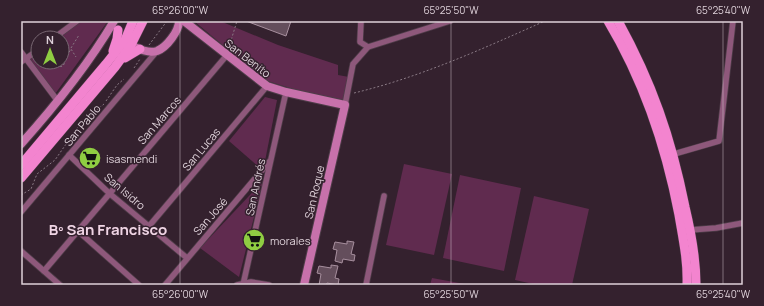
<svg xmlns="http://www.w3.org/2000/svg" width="764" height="306" viewBox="0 0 764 306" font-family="Manrope,sans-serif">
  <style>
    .green { fill: #602b4f }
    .building { fill: #644e5c; stroke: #a78f9e }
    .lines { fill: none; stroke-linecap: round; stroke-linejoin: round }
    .street-casing { stroke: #4f3d49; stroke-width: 7 }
    .secondary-casing { stroke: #4f3d49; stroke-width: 10 }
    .primary-casing { stroke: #4f3d49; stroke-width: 10 }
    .path { stroke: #897984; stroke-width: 1; stroke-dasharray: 2 2; stroke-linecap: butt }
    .street { stroke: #8e587b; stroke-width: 5.5 }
    .secondary { stroke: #c771ab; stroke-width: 8 }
    .primary { stroke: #f384cf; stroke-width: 9 }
    .ticks { fill: none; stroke: #ded1d9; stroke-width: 1; stroke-opacity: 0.45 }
    .labels { text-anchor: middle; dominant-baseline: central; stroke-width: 3; stroke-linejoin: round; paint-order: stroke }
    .street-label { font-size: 11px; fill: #ded1d9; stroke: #34212e }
    .poi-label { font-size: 11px; fill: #ded1d9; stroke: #34212e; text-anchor: start }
    .district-label { font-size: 15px; font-weight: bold; fill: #f0d5e5; stroke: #34212e }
    .neatline { fill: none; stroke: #ded1d9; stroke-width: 1.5 }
    .ticks-label { font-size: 10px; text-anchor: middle; fill: #ded1d9 }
  </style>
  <rect width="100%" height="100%" fill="#34212e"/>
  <g class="green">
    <path d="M81,21H108L55,94L25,59L38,50V62H62V38H56Z"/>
    <path d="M194,21H220L278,45L338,65V75L349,77L345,105L264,80Z"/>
    <path d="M265,97L277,100L265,161L259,167L229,141Z"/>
    <path d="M404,164L452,174L434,255L386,245Z"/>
    <path d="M460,175L521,188L504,271L443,258Z"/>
    <path d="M263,181L239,277L200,248Z"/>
    <path d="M534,196L589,209L572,285H538L515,280Z"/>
    <path d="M432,278L470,285H430Z"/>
  </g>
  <g class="building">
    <path d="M246,21H291L286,36Z"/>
    <path d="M347,241L354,242L351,254L355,255L354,261L343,259L342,263L335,261L337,250L333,249L335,242L347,244Z"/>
    <path d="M331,265L338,266L335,278L339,279L338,285L327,283L326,285H319L321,274L317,273L319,266L331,268Z"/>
  </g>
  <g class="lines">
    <g class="street-casing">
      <g id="street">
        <path d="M54,38L77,21"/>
        <path d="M368,47L450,21"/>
        <path d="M21,52L57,100"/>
        <path d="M21,62L38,50"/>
        <path d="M345,105L353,64L368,47L360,42L361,21"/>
        <path d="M674,154L719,141L733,21"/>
        <path d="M69,155L109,193L187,258"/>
        <path d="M21,212L157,51"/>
        <path d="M150,225L267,86"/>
        <path d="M690,230L716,228L743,223"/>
        <path d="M78,231L139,285"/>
        <path d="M21,251L60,285"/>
        <path d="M44,271L227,55"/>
        <path d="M165,285L269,162"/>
        <path d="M237,285L251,282L269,285"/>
        <path d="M243,285L286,92"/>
        <path d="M366,285L384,196"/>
      </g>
    </g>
    <g class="secondary-casing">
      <g id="secondary">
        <path d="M184,21L267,86L286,92L345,105L304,285"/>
        <path d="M135,47C141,50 150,53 157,51C167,47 179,31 179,21"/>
        <path d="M21,144C55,106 88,65 114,21"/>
      </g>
    </g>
    <g class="primary-casing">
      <g id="primary">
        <path d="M608,21C644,81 666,147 679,215C683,239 688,261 687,285"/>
        <path d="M618,21C652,83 671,137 685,207C691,232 696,259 696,285"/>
        <path d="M113,51L117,39L118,30"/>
        <path d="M125,58L140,49"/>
        <path d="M21,165L106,64L125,40L133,21"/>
        <path d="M21,178L115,67L131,45L143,21"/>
      </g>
    </g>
    <g class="path">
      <path d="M149,45L167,21"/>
      <path d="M229,47L237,21"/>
      <path d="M71,48L79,35"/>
      <path d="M65,59L71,49L76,57"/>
      <path d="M34,60H38"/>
      <path d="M50,62L55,63"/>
      <path d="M55,62L58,67L63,66L65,62L62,57"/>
      <path d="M134,68L140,59"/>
      <path d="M354,93C421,77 482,49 545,21"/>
      <path d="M106,101L117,85L124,79"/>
      <path d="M21,195L31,189L37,174L55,160L80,124L104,104"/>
    </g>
    <use href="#street" class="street"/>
    <use href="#secondary" class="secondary"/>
    <use href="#primary" class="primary"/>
  </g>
  <path class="ticks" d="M180,21V285M451,21V285M723,21V285"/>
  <defs>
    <g id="supermarket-disc" transform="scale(1.15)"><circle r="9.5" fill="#8fcd42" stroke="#34212e"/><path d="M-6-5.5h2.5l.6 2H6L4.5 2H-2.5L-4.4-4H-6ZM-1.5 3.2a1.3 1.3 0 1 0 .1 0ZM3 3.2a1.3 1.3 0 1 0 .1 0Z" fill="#111"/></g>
  </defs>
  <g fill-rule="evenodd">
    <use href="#supermarket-disc" x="90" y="158"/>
    <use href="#supermarket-disc" x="254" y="240"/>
  </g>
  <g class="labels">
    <g class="street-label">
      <text transform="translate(248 58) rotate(38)">San Benito</text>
      <text transform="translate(159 120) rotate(-49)">San Marcos</text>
      <text transform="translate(82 125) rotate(-50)">San Pablo</text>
      <text transform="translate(201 149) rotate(-50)">San Lucas</text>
      <text transform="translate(255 187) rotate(-78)">San Andrés</text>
      <text transform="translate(125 191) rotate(40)">San Isidro</text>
      <text transform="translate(314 192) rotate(-77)">San Roque</text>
      <text transform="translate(210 216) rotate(-49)">San José</text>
    </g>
    <g class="poi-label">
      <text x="106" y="158">isasmendi</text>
      <text x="270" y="240">morales</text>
    </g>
    <g class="district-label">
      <text x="108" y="229">Bº San Francisco</text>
    </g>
  </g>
  <rect width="764" height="306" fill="none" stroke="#34212e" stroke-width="44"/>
  <g transform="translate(50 50)"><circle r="19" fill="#34212e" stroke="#786772"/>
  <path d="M0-3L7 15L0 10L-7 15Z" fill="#8fcd42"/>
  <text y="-6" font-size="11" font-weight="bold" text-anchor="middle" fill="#ded1d9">N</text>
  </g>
  <rect x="22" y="22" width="720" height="262" class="neatline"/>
  <g class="ticks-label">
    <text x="180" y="14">65°26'00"W</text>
    <text x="451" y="14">65°25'50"W</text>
    <text x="723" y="14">65°25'40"W</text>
    <text x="180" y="298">65°26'00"W</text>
    <text x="451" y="298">65°25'50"W</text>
    <text x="723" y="298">65°25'40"W</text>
  </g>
</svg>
